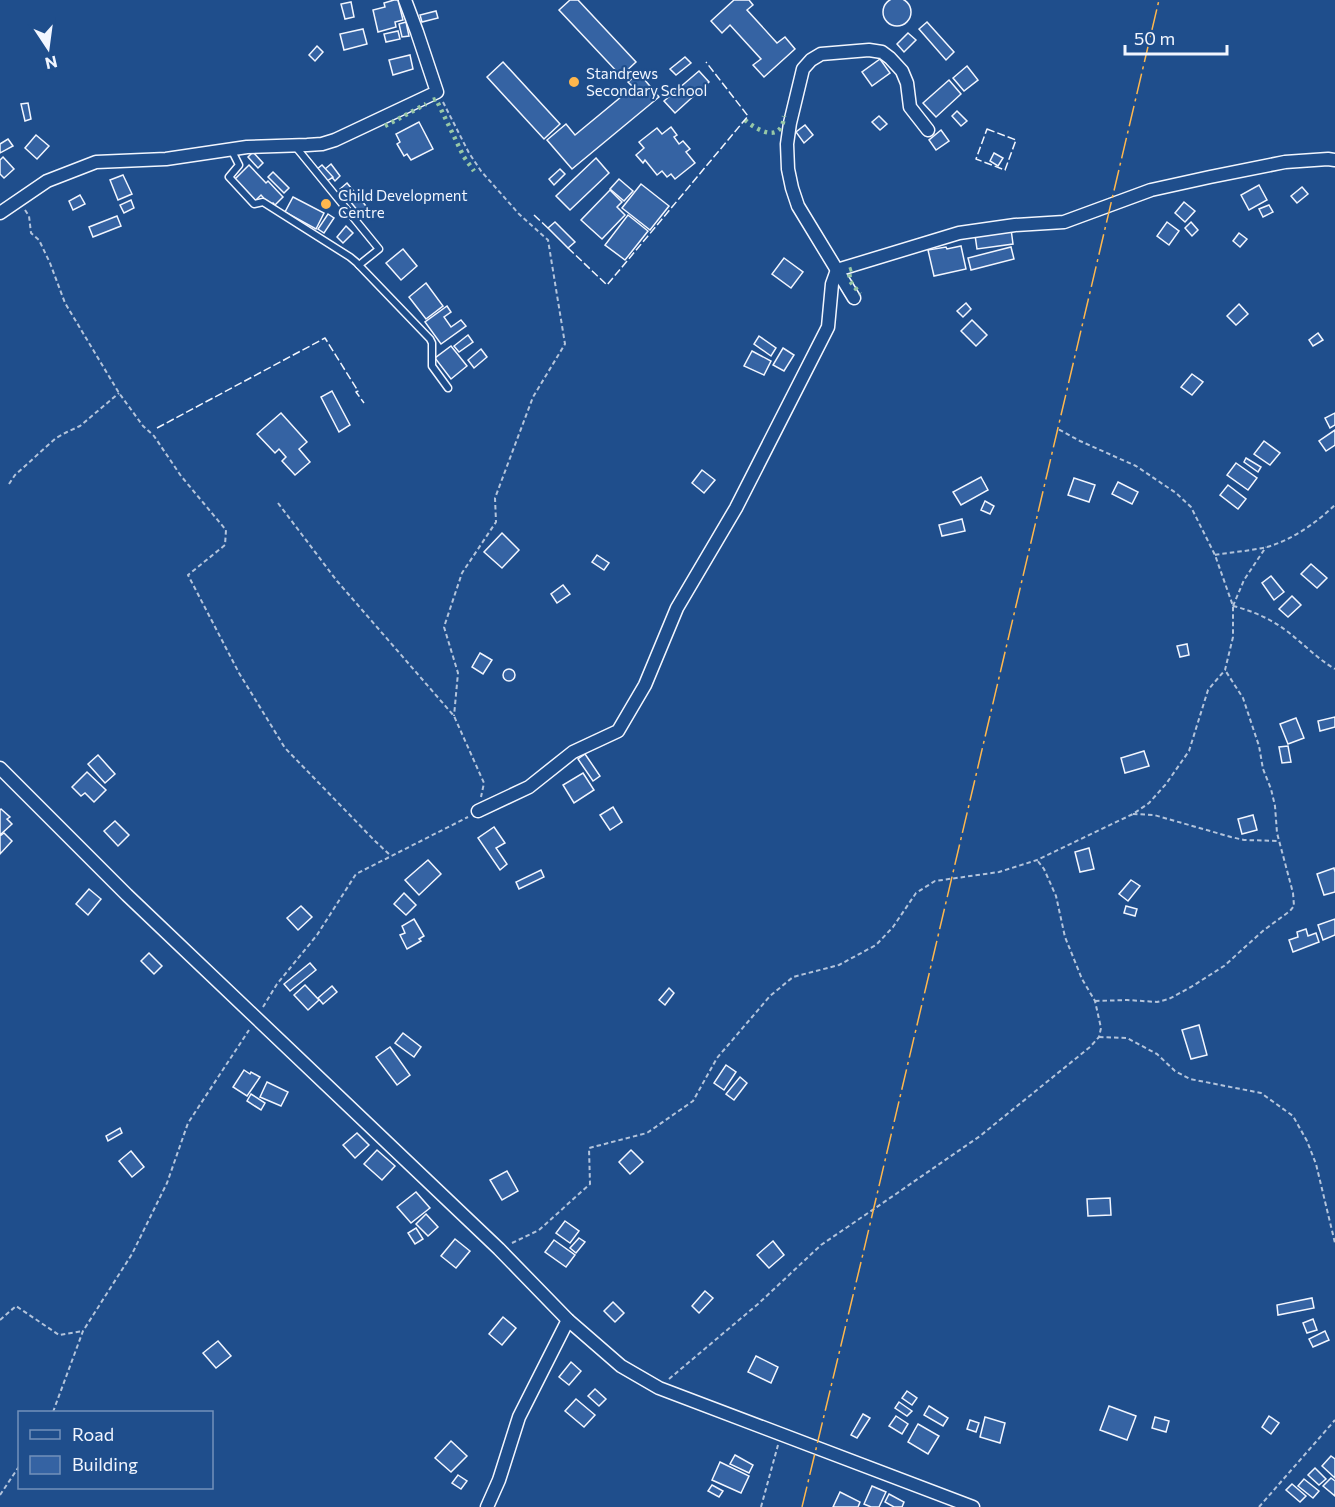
<svg xmlns="http://www.w3.org/2000/svg" width="1335" height="1507" viewBox="0 0 1335 1507" font-family="Commissioner,sans-serif">
  <style>
    .building { fill: #3563a3; stroke: #f2f6ff; stroke-width: 1.5 }
    .lines { fill: none; stroke-linecap: round; stroke-linejoin: round }
    .service-casing { stroke: #f2f6ff; stroke-width: 9 }
    .minor-casing { stroke: #f2f6ff; stroke-width: 15 }
    .path { stroke: #b3c4dc; stroke-width: 2; stroke-dasharray: 4.5 3; stroke-linecap: butt }
    .service { stroke: #1f4e8c; stroke-width: 6 }
    .minor { stroke: #1f4e8c; stroke-width: 12 }
    .hedge { stroke: #97c8a6; stroke-width: 4.5; stroke-dasharray: 3 4.5; stroke-linecap: butt }
    .fence { stroke: #f2f6ff; stroke-width: 1.5; stroke-dasharray: 8 3; stroke-linecap: butt }
    .power { stroke: #ffb74d; stroke-width: 1.5; stroke-dasharray: 21 4.5 3 4.5; stroke-linecap: butt }
    .poi-dot { fill: #ffb74d; stroke: #1f4e8c; stroke-width: 2 }
    .labels { text-anchor: middle; dominant-baseline: central; stroke-width: 4.5; stroke-linejoin: round; paint-order: stroke }
    .poi-label { font-size: 15px; fill: #f2f6ff; stroke: #1f4e8c; text-anchor: start }
  </style>
  <rect width="100%" height="100%" fill="#1f4e8c"/>
  <g class="building">
    <circle cx="897" cy="12" r="14"/>
    <path d="M394,0H398L403,20L395,22L396,27L378,32L373,10L385,7L384,3Z"/>
    <path d="M570,0H578L636,62L621,76L559,10Z"/>
    <path d="M734,0H749L753,5L747,10L777,43L785,37L795,49L764,77L753,65L761,59L730,25L722,33L711,21Z"/>
    <path d="M351,2L354,17L345,19L341,4Z"/>
    <path d="M436,11L438,18L422,22L420,15Z"/>
    <path d="M406,22L409,36L402,37L399,24Z"/>
    <path d="M927,22L954,52L946,60L919,29Z"/>
    <path d="M363,29L367,44L344,50L340,34Z"/>
    <path d="M398,31L400,39L386,42L384,34Z"/>
    <path d="M908,33L916,40L904,52L897,44Z"/>
    <path d="M317,46L323,52L315,61L309,55Z"/>
    <path d="M410,55L413,69L393,75L389,60Z"/>
    <path d="M685,57L691,63L676,75L670,69Z"/>
    <path d="M880,59L890,73L872,86L862,72Z"/>
    <path d="M503,62L560,124L544,139L487,77Z"/>
    <path d="M967,66L978,80L964,91L953,78Z"/>
    <path d="M699,71L709,82L675,113L664,101Z"/>
    <path d="M639,73L659,97L572,169L547,140L566,124L575,135L633,87L628,82Z"/>
    <path d="M949,80L961,94L936,117L923,103Z"/>
    <path d="M28,103L31,119L25,121L21,104Z"/>
    <path d="M957,111L967,121L961,126L952,116Z"/>
    <path d="M879,116L887,124L880,130L872,122Z"/>
    <path d="M419,122L433,149L411,160L407,154L404,156L397,144L400,142L396,134Z"/>
    <path d="M805,125L813,135L804,143L796,132Z"/>
    <path d="M671,127L677,135L674,137L679,144L683,141L690,149L686,152L695,163L675,179L671,174L667,177L662,171L657,175L645,160L643,163L636,155L644,148L639,142L657,128L662,134Z"/>
    <path d="M941,130L949,141L936,150L929,140Z"/>
    <path d="M36,135L49,146L37,159L25,148Z"/>
    <path d="M8,139L13,146L0,153V144Z"/>
    <path d="M253,152L263,163L258,168L248,157Z"/>
    <path d="M994,153L1003,158L998,166L990,161Z"/>
    <path d="M3,157L14,169L4,178L0,174V160Z"/>
    <path d="M596,158L609,173L570,210L556,196Z"/>
    <path d="M331,164L340,176L335,181L325,169Z"/>
    <path d="M249,165L266,183L268,181L283,197L275,205L273,203L270,205L261,195L255,201L235,179Z"/>
    <path d="M322,165L333,177L327,181L317,169Z"/>
    <path d="M560,169L565,174L554,185L549,179Z"/>
    <path d="M273,172L289,188L284,193L268,177Z"/>
    <path d="M123,175L132,194L118,200L110,180Z"/>
    <path d="M619,179L633,191L624,201L610,189Z"/>
    <path d="M347,183L370,211L363,217L340,189Z"/>
    <path d="M641,184L669,206L650,230L622,208Z"/>
    <path d="M1259,185L1267,200L1249,210L1241,195Z"/>
    <path d="M1302,187L1308,194L1297,203L1291,196Z"/>
    <path d="M610,190L622,202L617,207L625,215L602,239L581,220Z"/>
    <path d="M80,195L85,204L73,210L69,201Z"/>
    <path d="M293,197L324,213L316,229L285,212Z"/>
    <path d="M131,200L134,208L124,213L120,205Z"/>
    <path d="M1184,202L1195,211L1185,222L1175,213Z"/>
    <path d="M1269,205L1273,212L1263,217L1259,209Z"/>
    <path d="M328,214L334,218L324,233L318,229Z"/>
    <path d="M628,215L648,231L625,260L605,245Z"/>
    <path d="M117,216L121,226L93,237L89,227Z"/>
    <path d="M555,222L575,242L568,248L548,228Z"/>
    <path d="M1167,222L1179,231L1169,245L1157,236Z"/>
    <path d="M1191,222L1198,230L1192,236L1185,228Z"/>
    <path d="M346,226L353,233L343,243L337,237Z"/>
    <path d="M1011,229L1013,244L977,249L975,235Z"/>
    <path d="M1239,233L1247,239L1240,247L1233,241Z"/>
    <path d="M961,246L966,269L934,276L928,250L946,247L947,249Z"/>
    <path d="M1011,247L1014,259L971,270L968,258Z"/>
    <path d="M403,249L417,266L401,280L386,263Z"/>
    <path d="M784,258L803,272L791,288L772,274Z"/>
    <path d="M426,283L443,306L426,319L409,297Z"/>
    <path d="M966,303L971,309L963,317L957,311Z"/>
    <path d="M1239,304L1248,314L1236,325L1227,316Z"/>
    <path d="M447,306L451,312L444,317L451,327L461,320L466,326L441,344L425,322Z"/>
    <path d="M972,320L987,335L976,346L961,331Z"/>
    <path d="M1318,333L1323,340L1313,346L1309,340Z"/>
    <path d="M468,335L473,342L459,352L454,346Z"/>
    <path d="M759,336L776,348L771,356L754,344Z"/>
    <path d="M451,346L467,366L451,379L435,358Z"/>
    <path d="M783,348L794,355L784,371L773,365Z"/>
    <path d="M481,349L487,357L474,368L468,360Z"/>
    <path d="M752,351L771,361L764,375L744,366Z"/>
    <path d="M1192,374L1203,382L1192,395L1181,387Z"/>
    <path d="M332,391L350,425L339,432L321,397Z"/>
    <path d="M281,413L307,442L299,449L310,462L295,475L282,461L286,457L279,449L275,453L257,434Z"/>
    <path d="M1335,413V425L1330,428L1325,418Z"/>
    <path d="M1335,430V445L1326,451L1319,441Z"/>
    <path d="M1264,441L1280,453L1270,465L1254,454Z"/>
    <path d="M1246,458L1261,467L1258,472L1244,462Z"/>
    <path d="M1236,463L1257,478L1248,490L1227,475Z"/>
    <path d="M702,470L715,480L704,493L692,483Z"/>
    <path d="M981,477L988,490L961,505L953,492Z"/>
    <path d="M1074,478L1095,485L1089,502L1068,495Z"/>
    <path d="M1118,482L1138,492L1132,504L1112,494Z"/>
    <path d="M1228,485L1246,499L1238,509L1220,495Z"/>
    <path d="M985,501L994,506L990,514L981,510Z"/>
    <path d="M962,519L965,531L942,536L939,525Z"/>
    <path d="M502,533L519,550L502,568L484,552Z"/>
    <path d="M597,555L609,563L604,570L592,562Z"/>
    <path d="M1311,564L1327,578L1317,588L1301,574Z"/>
    <path d="M1271,576L1284,592L1274,600L1262,583Z"/>
    <path d="M563,585L570,594L557,603L551,594Z"/>
    <path d="M1292,596L1301,605L1288,617L1279,609Z"/>
    <path d="M1187,644L1189,655L1180,657L1177,646Z"/>
    <path d="M480,653L492,660L483,674L472,667Z"/>
    <circle cx="509" cy="675" r="6"/>
    <path d="M1335,717V727L1320,731L1318,721Z"/>
    <path d="M1296,718L1304,738L1288,744L1280,724Z"/>
    <path d="M1288,746L1291,762L1282,763L1279,747Z"/>
    <path d="M1144,751L1149,766L1125,773L1121,758Z"/>
    <path d="M585,754L600,776L593,781L578,759Z"/>
    <path d="M98,755L115,774L105,783L88,764Z"/>
    <path d="M87,772L106,790L94,802L85,793L81,796L72,787Z"/>
    <path d="M583,773L594,790L574,803L563,785Z"/>
    <path d="M613,807L622,822L610,830L600,815Z"/>
    <path d="M1,809L10,817L7,819L12,824L0,835V810Z"/>
    <path d="M1253,815L1257,830L1242,834L1238,819Z"/>
    <path d="M115,821L129,835L118,846L104,831Z"/>
    <path d="M494,827L505,843L496,848L507,864L500,870L478,838Z"/>
    <path d="M4,833L12,841L0,854V836Z"/>
    <path d="M1089,848L1094,869L1080,872L1075,852Z"/>
    <path d="M428,860L441,874L419,895L405,880Z"/>
    <path d="M1334,868L1335,872V892L1324,895L1317,874Z"/>
    <path d="M541,870L544,877L519,889L516,882Z"/>
    <path d="M1131,880L1140,886L1128,901L1119,894Z"/>
    <path d="M89,889L101,899L88,915L76,904Z"/>
    <path d="M404,893L416,905L406,915L394,904Z"/>
    <path d="M301,906L312,917L298,930L287,918Z"/>
    <path d="M1126,906L1137,909L1135,916L1124,913Z"/>
    <path d="M414,919L424,936L419,939L421,941L407,949L400,935L405,933L402,926Z"/>
    <path d="M1335,919V935L1323,940L1318,925Z"/>
    <path d="M1306,929L1308,936L1316,933L1319,942L1293,952L1289,940L1298,937L1297,932Z"/>
    <path d="M149,953L162,966L154,974L141,961Z"/>
    <path d="M310,963L316,970L290,991L284,984Z"/>
    <path d="M305,985L319,1000L308,1010L294,995Z"/>
    <path d="M332,986L337,992L323,1004L318,998Z"/>
    <path d="M669,988L674,993L665,1005L659,1000Z"/>
    <path d="M1199,1025L1207,1055L1191,1059L1182,1030Z"/>
    <path d="M403,1033L421,1047L414,1057L395,1043Z"/>
    <path d="M390,1047L410,1075L397,1085L376,1057Z"/>
    <path d="M726,1065L736,1072L724,1090L714,1083Z"/>
    <path d="M244,1070L250,1074L251,1072L260,1077L247,1096L233,1087Z"/>
    <path d="M740,1077L747,1083L734,1100L726,1094Z"/>
    <path d="M267,1082L288,1092L281,1106L260,1097Z"/>
    <path d="M251,1094L265,1103L261,1110L247,1101Z"/>
    <path d="M120,1128L122,1133L108,1141L106,1136Z"/>
    <path d="M357,1133L369,1145L355,1158L343,1145Z"/>
    <path d="M377,1150L395,1166L382,1180L364,1164Z"/>
    <path d="M631,1150L643,1162L630,1174L619,1162Z"/>
    <path d="M131,1151L144,1167L132,1177L119,1161Z"/>
    <path d="M507,1171L518,1191L502,1200L490,1180Z"/>
    <path d="M416,1192L430,1208L411,1223L397,1207Z"/>
    <path d="M1110,1198L1111,1215L1088,1216L1087,1199Z"/>
    <path d="M426,1214L438,1227L428,1236L416,1224Z"/>
    <path d="M565,1221L579,1231L570,1243L556,1233Z"/>
    <path d="M416,1228L423,1239L415,1244L408,1233Z"/>
    <path d="M579,1238L585,1242L576,1253L570,1248Z"/>
    <path d="M455,1239L470,1251L456,1268L441,1256Z"/>
    <path d="M554,1240L575,1255L566,1267L545,1252Z"/>
    <path d="M773,1241L784,1255L769,1268L757,1255Z"/>
    <path d="M705,1291L713,1298L699,1313L692,1306Z"/>
    <path d="M1312,1298L1314,1308L1278,1315L1277,1305Z"/>
    <path d="M613,1302L624,1313L615,1322L604,1311Z"/>
    <path d="M503,1317L516,1328L502,1345L489,1334Z"/>
    <path d="M1313,1319L1317,1330L1307,1333L1303,1323Z"/>
    <path d="M1325,1331L1329,1340L1313,1347L1309,1339Z"/>
    <path d="M218,1341L231,1356L216,1368L203,1353Z"/>
    <path d="M756,1356L778,1367L771,1383L748,1372Z"/>
    <path d="M571,1362L581,1371L569,1385L559,1377Z"/>
    <path d="M595,1389L606,1399L599,1406L588,1396Z"/>
    <path d="M907,1391L917,1398L912,1405L902,1398Z"/>
    <path d="M576,1399L595,1415L584,1427L565,1411Z"/>
    <path d="M899,1402L912,1411L907,1416L895,1408Z"/>
    <path d="M929,1406L948,1418L943,1426L924,1415Z"/>
    <path d="M1109,1406L1136,1416L1127,1440L1100,1430Z"/>
    <path d="M863,1414L870,1418L857,1438L851,1435Z"/>
    <path d="M896,1416L908,1424L902,1434L889,1426Z"/>
    <path d="M1269,1416L1279,1423L1271,1434L1262,1427Z"/>
    <path d="M985,1417L1005,1423L1000,1443L980,1437Z"/>
    <path d="M1155,1417L1169,1421L1166,1432L1152,1428Z"/>
    <path d="M970,1420L979,1423L976,1432L967,1429Z"/>
    <path d="M918,1424L939,1436L928,1454L908,1442Z"/>
    <path d="M451,1441L467,1456L451,1472L435,1458Z"/>
    <path d="M735,1455L753,1465L749,1473L730,1464Z"/>
    <path d="M1331,1456L1335,1459V1478L1322,1466Z"/>
    <path d="M720,1462L749,1476L741,1493L712,1480Z"/>
    <path d="M1315,1468L1326,1479L1319,1485L1308,1475Z"/>
    <path d="M458,1475L467,1481L461,1489L452,1483Z"/>
    <path d="M1331,1478L1335,1481V1496L1323,1486Z"/>
    <path d="M1304,1479L1319,1491L1313,1498L1298,1486Z"/>
    <path d="M1292,1484L1306,1496L1300,1502L1286,1490Z"/>
    <path d="M712,1485L723,1491L719,1497L708,1491Z"/>
    <path d="M872,1486L886,1492L879,1507H871L864,1504Z"/>
    <path d="M840,1492L860,1502L858,1507H833Z"/>
    <path d="M889,1494L904,1502L902,1507H894L885,1502Z"/>
  </g>
  <g class="lines">
    <g class="service-casing">
      <g id="service">
        <path d="M295,146L379,249L359,265"/>
        <path d="M231,149L239,165L229,177L254,204L263,202L350,257L356,262L430,339L432,343V366L448,388"/>
      </g>
    </g>
    <g class="minor-casing">
      <g id="minor">
        <path d="M0,213L47,181L96,162L166,159L247,147L307,145L322,144L335,140L437,92L417,32L405,0"/>
        <path d="M854,298L798,206L792,188L788,169L787,144L790,123L803,69L811,60L821,54L869,50L882,52L890,58L902,71L907,83L910,107L928,130"/>
        <path d="M0,768L127,895L499,1249L568,1320L621,1366L659,1388L973,1507"/>
        <path d="M478,811L529,787L573,752L618,731L645,685L677,608L736,508L828,327L832,284L837,270L959,233L1015,225L1064,222L1151,190L1210,177L1285,162L1328,159L1335,160"/>
        <path d="M487,1507L499,1480L519,1417L568,1320"/>
      </g>
    </g>
    <g class="path">
      <path d="M443,102L469,153L481,171L519,214L548,240L565,344L533,397L495,498L496,522L462,573L444,627L458,673L454,716"/>
      <path d="M25,210L29,216L31,233L39,240L50,263L65,303L119,393L143,426L154,436L181,476L226,530L225,545L188,575L239,673L285,748L374,840L391,856"/>
      <path d="M9,484L15,475L56,438L67,432L80,426L119,393"/>
      <path d="M278,503L337,581L454,716L484,783L481,797"/>
      <path d="M1215,555C1232,552 1250,551 1267,547C1292,540 1316,523 1335,505"/>
      <path d="M1233,606C1250,610 1269,618 1284,629C1302,642 1316,658 1335,669"/>
      <path d="M1233,606L1244,580L1266,547"/>
      <path d="M1133,814L1154,815L1231,837L1244,840L1279,841"/>
      <path d="M1095,1001L1127,1000L1157,1002L1169,999L1191,987L1224,966L1264,930L1290,911L1294,906L1293,893L1277,833L1275,806L1271,789L1263,769L1259,746L1243,698L1225,670"/>
      <path d="M263,1007L277,984L317,935L356,874L468,817"/>
      <path d="M1099,1037L1127,1038L1157,1054L1175,1071L1190,1079L1261,1093L1293,1116L1307,1141L1316,1164L1335,1243"/>
      <path d="M512,1243L539,1230L590,1184L589,1148L647,1133L693,1101L717,1058L770,996L793,977L839,965L876,945L893,927L916,893L935,881L999,872L1037,860L1133,814L1149,803L1166,784L1189,751L1208,690L1225,670L1233,637V606L1215,555L1191,507L1176,493L1136,466L1080,441L1058,429"/>
      <path d="M0,1320L16,1306L59,1335L83,1331"/>
      <path d="M669,1379L758,1304L821,1245L893,1196L980,1136L1090,1047L1099,1037L1101,1028L1095,1001L1082,979L1065,937L1056,896L1044,869L1037,860"/>
      <path d="M53,1412L83,1331L132,1254L167,1183L188,1123L249,1030"/>
      <path d="M0,1495L20,1465"/>
      <path d="M761,1507L778,1445"/>
      <path d="M1259,1507L1335,1420"/>
    </g>
    <use href="#service" class="service"/>
    <use href="#minor" class="minor"/>
    <g class="hedge">
      <path d="M433,100L436,99L462,153"/>
      <path d="M745,120C758,131 782,144 784,116"/>
      <path d="M385,126L426,104"/>
      <path d="M464,157L474,171"/>
      <path d="M852,269L849,270L850,281L860,294"/>
    </g>
    <g class="fence">
      <path d="M987,129L1016,140L1005,170L976,159Z"/>
      <path d="M534,215L548,228"/>
      <path d="M568,248L607,285L748,116L706,62"/>
      <path d="M157,428L325,338L358,391L356,392L364,403"/>
    </g>
    <path class="power" d="M802,1507L862,1258L1159,0"/>
  </g>
  <g class="poi-dot">
    <circle cx="574" cy="82" r="6"/>
    <circle cx="326" cy="204" r="6"/>
  </g>
  <g class="labels">
    <g class="poi-label">
      <text x="586" y="73">Standrews<tspan x="586" dy="17">Secondary School</tspan></text>
      <text x="338" y="195">Child Development<tspan x="338" dy="17">Centre</tspan></text>
    </g>
  </g>
  <rect x="18" y="1411" width="195" height="78" fill="#1f4e8c" stroke="#7391ba" stroke-width="1.5"/>
  <rect x="30" y="1430" width="30" height="9" fill="#1f4e8c" stroke="#7391ba" stroke-width="1.5"/>
  <text x="72" y="1441" font-size="18" fill="#f2f6ff">Road</text>
  <rect x="30" y="1456" width="30" height="18" fill="#3563a3" stroke="#7391ba" stroke-width="1.5"/>
  <text x="72" y="1471" font-size="18" fill="#f2f6ff">Building</text>
  <g transform="translate(48 48) rotate(167)" stroke="#1f4e8c" stroke-width="4.5" paint-order="stroke">
  <path d="M0-4.5L10 22L0 15L-10 22Z" fill="#f2f6ff"/>
  <text y="-9" font-size="16" font-weight="bold" text-anchor="middle" fill="#f2f6ff">N</text>
  </g>
  <path d="M1125 45v9h102v-9" fill="none" stroke="#f2f6ff" stroke-width="3"/>
  <text x="1134" y="45" font-size="18" fill="#f2f6ff" stroke="#1f4e8c" stroke-width="4.5" paint-order="stroke">50 m</text>
</svg>
